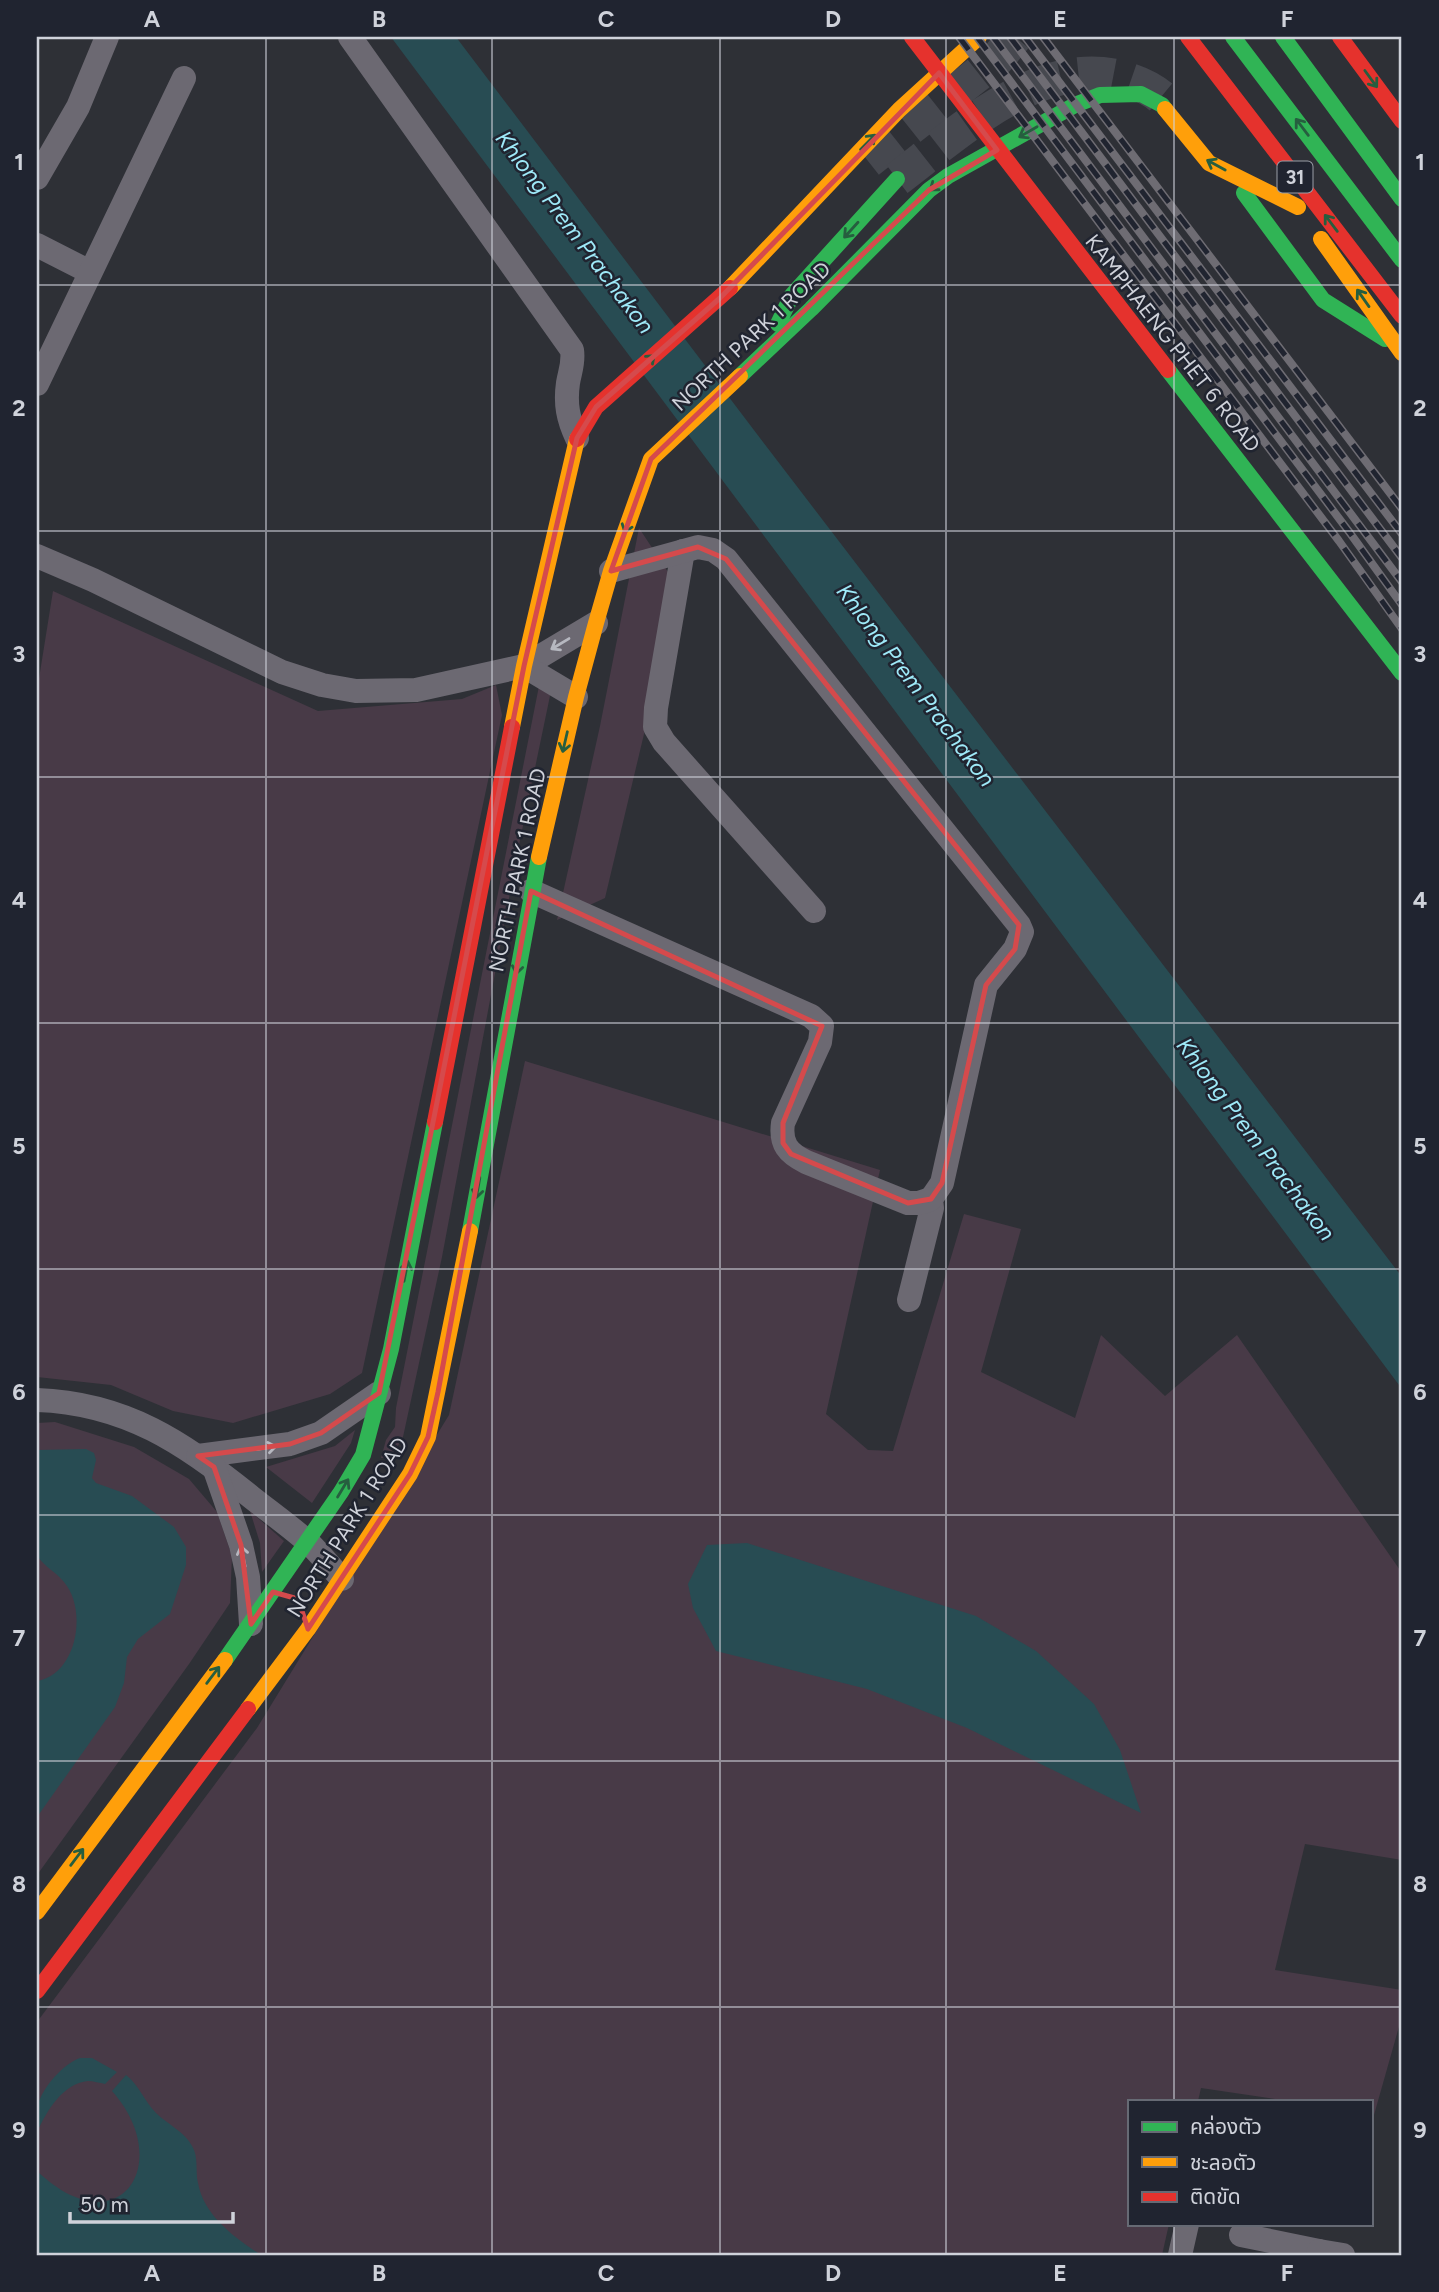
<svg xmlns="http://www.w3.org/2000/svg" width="1439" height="2292" viewBox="0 0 1439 2292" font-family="Figtree,'Noto Sans Thai',sans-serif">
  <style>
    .green { fill: #483a47 }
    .water { fill: #284c53 }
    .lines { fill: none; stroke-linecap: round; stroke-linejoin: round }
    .secondary-tunnel { stroke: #46484f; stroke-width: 35; stroke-dasharray: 35 18; stroke-linecap: butt }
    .street { stroke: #6c6972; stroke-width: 24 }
    .fast { stroke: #30b455; stroke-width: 16 }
    .slow { stroke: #ff9f0a; stroke-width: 16 }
    .jam { stroke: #e5322d; stroke-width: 16 }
    .rail-casing { stroke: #6e6c73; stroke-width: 8 }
    .rail { stroke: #202430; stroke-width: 5; stroke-dasharray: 16; stroke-linecap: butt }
    .oneway { stroke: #265e3f }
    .oneway2 { stroke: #b6b8c0 }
    .marked { fill: none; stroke: #d54a4c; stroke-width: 5; stroke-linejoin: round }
    .grid { fill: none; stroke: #cfd2da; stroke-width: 2; stroke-opacity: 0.55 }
    .labels { text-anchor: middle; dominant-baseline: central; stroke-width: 5; stroke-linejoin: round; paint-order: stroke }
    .shield { fill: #202430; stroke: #9a9ea7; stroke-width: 2 }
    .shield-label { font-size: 19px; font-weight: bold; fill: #cfd2da }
    .street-label { font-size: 21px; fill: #cfd2da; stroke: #202430 }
    .water-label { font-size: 23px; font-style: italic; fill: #9ee9f8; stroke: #202430 }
    .neatline { fill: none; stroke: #cfd2da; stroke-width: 2.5 }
    .grid-label { font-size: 23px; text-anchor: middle; font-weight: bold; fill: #cfd2da }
  </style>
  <rect width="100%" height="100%" fill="#2e3036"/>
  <g class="green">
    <path d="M639,528L670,575L644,734L605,898L557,920L600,726Z"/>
    <path d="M53,591L318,711L462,699L496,685L502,715L362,1373L330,1394L233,1423L173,1411L111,1385L37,1377V691Z"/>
    <path d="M539,686L551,691L519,845L442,1257L403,1437L391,1458H381L386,1440L395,1427L396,1408Z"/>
    <path d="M525,1061L880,1170L826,1414L868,1450L893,1451L964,1214L1021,1229L981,1372L1075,1418L1101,1335L1165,1396L1237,1335L1402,1573V1860L1305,1844L1275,1970L1402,1990V2016L1374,2115L1371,2114V2101H1288L1201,2088L1198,2101H1129V2224H1169L1162,2255H37V2022L257,1728L449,1415Z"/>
    <path d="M55,1422L134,1447L189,1479L217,1512L232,1556L230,1603L189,1664L37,1875V1423Z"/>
    <path d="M355,1430L351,1443L312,1503L266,1467L335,1446Z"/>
    <path d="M250,1511L284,1541L262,1572L260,1543Z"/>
  </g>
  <g class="water">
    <path d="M391,37H456L763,442L1402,1277V1389Z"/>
    <path d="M86,1449L94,1453L96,1460L92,1478L96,1483L132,1496L174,1527L186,1547V1565L170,1614L138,1639L127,1657L124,1683L115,1707L37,1817V1681C77,1675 88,1610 64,1582C56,1572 45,1567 37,1556V1450Z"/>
    <path d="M747,1543L976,1616L1036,1651L1094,1704L1120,1750L1141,1813L967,1728L867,1689L716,1651L693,1608L688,1584L707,1545Z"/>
    <path d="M80,2058H92L117,2072L105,2084C100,2083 93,2081 88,2081C63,2083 46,2112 37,2132C37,2124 35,2111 38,2104C44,2086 63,2064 80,2058Z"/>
    <path d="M126,2075C140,2086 144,2101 156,2113C167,2124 185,2132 192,2146C199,2157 195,2171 198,2183C204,2216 235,2238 261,2255H37V2171C119,2249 176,2163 112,2091Z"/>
  </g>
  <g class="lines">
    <g class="secondary-tunnel">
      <path d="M868,161L997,59L1015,37"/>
      <path d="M897,179C958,133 1037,58 1118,77C1134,81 1149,87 1161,97"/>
    </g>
    <g class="street">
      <path d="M350,37L572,350C574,363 570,371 568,383C565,404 568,419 577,438"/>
      <path d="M37,178L78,107L107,37"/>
      <path d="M37,245L90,272"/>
      <path d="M37,384L184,78"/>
      <path d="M683,551L656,708L655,727L664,742L814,911"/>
      <path d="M37,556L93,580L282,672L322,685L356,691L416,690L524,666L596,623"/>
      <path d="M611,571L698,547L713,550L726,559L1019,925L1022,932L1015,949L986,985L942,1183L931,1199L932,1208L909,1300"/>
      <path d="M524,666L576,697"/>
      <path d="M531,891L811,1016L822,1026L820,1042L783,1123C780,1144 788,1153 806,1162L908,1203H919L931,1199"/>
      <path d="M37,1400C125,1403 185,1443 251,1497C270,1512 291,1527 309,1543C320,1554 331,1567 342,1579"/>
      <path d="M198,1456L290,1444L321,1433L379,1393"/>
      <path d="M214,1467L241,1545L248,1577L251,1624"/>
      <path d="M1241,2235L1319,2251"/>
      <path d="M1180,2255L1187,2224"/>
      <path d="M1318,2255L1319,2251L1343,2255"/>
    </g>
    <g class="fast">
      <path d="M1233,37L1402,260"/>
      <path d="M1283,37L1402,199"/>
      <path d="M1244,193L1323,300L1385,339"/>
      <path d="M778,324L792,295L897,179"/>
      <path d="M1168,370L1402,673"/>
      <path d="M740,376L811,309L929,190L948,176L1075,105L1100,95L1141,94L1162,105L1165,109"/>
      <path d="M470,1231L539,857"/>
      <path d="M225,1660L341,1492L363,1455L391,1349L435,1122"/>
    </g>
    <g class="slow">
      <path d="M1165,109L1209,163L1298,207"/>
      <path d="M1321,239L1402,353"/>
      <path d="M730,288L899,110L979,37"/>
      <path d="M512,727L524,666L577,439"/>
      <path d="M539,857L576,697L596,623L611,571L651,459L740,376"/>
      <path d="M248,1709L308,1629L410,1474L428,1437L470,1231"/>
      <path d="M37,1912L225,1660"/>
    </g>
    <g class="jam">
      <path d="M912,37L1168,370"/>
      <path d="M1188,37L1402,316"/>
      <path d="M1340,37L1402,121"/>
      <path d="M577,439L596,407L730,288"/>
      <path d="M435,1122L512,727"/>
      <path d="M37,1991L248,1709"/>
    </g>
    <g class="rail-casing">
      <g id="rail">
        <path d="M959,37L1339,541L1402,629"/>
        <path d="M977,37L1350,533L1402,605"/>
        <path d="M993,37L1402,582"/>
        <path d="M1010,37L1402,558"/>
        <path d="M1025,37L1402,534"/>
        <path d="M1043,37L1402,509"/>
      </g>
    </g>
    <use href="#rail" class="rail"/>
  </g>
  <defs><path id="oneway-shaft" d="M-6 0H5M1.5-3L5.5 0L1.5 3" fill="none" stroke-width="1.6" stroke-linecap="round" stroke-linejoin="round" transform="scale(1.75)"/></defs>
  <g class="oneway">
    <use href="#oneway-shaft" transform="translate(1371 79) rotate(54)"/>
    <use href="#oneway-shaft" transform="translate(1302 127) rotate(-127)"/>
    <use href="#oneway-shaft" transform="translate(1028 132) rotate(150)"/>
    <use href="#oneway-shaft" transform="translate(868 142) rotate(-45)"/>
    <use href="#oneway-shaft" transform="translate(1216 165) rotate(-151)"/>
    <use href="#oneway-shaft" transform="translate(938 184) rotate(143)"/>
    <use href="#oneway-shaft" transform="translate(1331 223) rotate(-127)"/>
    <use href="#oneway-shaft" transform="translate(851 230) rotate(132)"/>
    <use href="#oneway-shaft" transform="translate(1363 298) rotate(-125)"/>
    <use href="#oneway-shaft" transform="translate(647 362) rotate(-42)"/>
    <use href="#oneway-shaft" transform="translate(628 523) rotate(109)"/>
    <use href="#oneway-shaft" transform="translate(565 742) rotate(103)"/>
    <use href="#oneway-shaft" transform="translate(518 964) rotate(100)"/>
    <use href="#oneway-shaft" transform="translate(478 1188) rotate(100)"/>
    <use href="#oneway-shaft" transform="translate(406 1271) rotate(-79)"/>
    <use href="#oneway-shaft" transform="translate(343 1488) rotate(-59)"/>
    <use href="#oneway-shaft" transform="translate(213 1675) rotate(-53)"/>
    <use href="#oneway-shaft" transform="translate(77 1857) rotate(-53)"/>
  </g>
  <g class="oneway2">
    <use href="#oneway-shaft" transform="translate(560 644) rotate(149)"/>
    <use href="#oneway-shaft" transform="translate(266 1448) rotate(-9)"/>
    <use href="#oneway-shaft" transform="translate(243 1556) rotate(-102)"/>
  </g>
  <path class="marked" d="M939,73L997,150L929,190L651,459L611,571L698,547L726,559L1019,925L1015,949L986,985L942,1183L931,1199L908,1203L791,1154L783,1143V1123L822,1026L531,891L438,1392L428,1437L410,1474L308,1629L298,1599L273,1592L251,1624L241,1545L214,1467L198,1456L290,1444L321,1433L379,1393L524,666L577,438L596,407L720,298Z"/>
  <path class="grid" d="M266,37V2255M492,37V2255M720,37V2255M946,37V2255M1174,37V2101M37,285H1402M37,531H1402M37,777H1402M37,1023H1402M37,1269H1402M37,1515H1402M37,1761H1402M37,2007H1402M1174,2224V2255"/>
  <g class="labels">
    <rect class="shield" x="1277.5" y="161.5" width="35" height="31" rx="5"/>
    <g class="shield-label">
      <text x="1295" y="177">31</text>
    </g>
    <g class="street-label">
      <text transform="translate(751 336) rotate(-43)">NORTH PARK 1 ROAD</text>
      <text transform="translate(1173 343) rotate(52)">KAMPHAENG PHET 6 ROAD</text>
      <text transform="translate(517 870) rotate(-78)">NORTH PARK 1 ROAD</text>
      <text transform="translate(347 1527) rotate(-58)">NORTH PARK 1 ROAD</text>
    </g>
    <g class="water-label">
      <text transform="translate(575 232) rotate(53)">Khlong Prem Prachakon</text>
      <text transform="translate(916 685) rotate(53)">Khlong Prem Prachakon</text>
      <text transform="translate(1256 1139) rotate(53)">Khlong Prem Prachakon</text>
    </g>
  </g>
  <rect width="1439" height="2292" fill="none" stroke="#202430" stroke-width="77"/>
  <rect x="1128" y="2100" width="245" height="126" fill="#202430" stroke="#666a74" stroke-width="2"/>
  <rect x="1142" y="2122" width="35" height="10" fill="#30b455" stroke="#666a74" stroke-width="2"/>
  <text x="1190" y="2134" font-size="21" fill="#cfd2da">คล่องตัว</text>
  <rect x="1142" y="2157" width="35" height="10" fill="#ff9f0a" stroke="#666a74" stroke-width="2"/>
  <text x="1190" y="2170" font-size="21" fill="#cfd2da">ชะลอตัว</text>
  <rect x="1142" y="2192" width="35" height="10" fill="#e5322d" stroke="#666a74" stroke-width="2"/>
  <text x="1190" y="2204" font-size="21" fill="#cfd2da">ติดขัด</text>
  <path d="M70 2212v10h163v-10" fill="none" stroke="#cfd2da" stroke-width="3.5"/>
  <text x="80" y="2212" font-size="21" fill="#cfd2da" stroke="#202430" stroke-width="5" paint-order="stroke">50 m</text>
  <rect x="38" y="38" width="1362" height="2216" class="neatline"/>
  <g class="grid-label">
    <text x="152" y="27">A</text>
    <text x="379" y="27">B</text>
    <text x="606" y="27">C</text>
    <text x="833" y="27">D</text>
    <text x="1060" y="27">E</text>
    <text x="1287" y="27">F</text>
    <text x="19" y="170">1</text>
    <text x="1420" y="170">1</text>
    <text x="19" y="416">2</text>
    <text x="1420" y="416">2</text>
    <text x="19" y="662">3</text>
    <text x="1420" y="662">3</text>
    <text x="19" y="908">4</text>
    <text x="1420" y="908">4</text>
    <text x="19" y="1154">5</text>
    <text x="1420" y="1154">5</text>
    <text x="19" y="1400">6</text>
    <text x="1420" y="1400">6</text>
    <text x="19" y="1646">7</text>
    <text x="1420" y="1646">7</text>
    <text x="19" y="1892">8</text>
    <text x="1420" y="1892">8</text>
    <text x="19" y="2138">9</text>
    <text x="1420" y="2138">9</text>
    <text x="152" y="2281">A</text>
    <text x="379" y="2281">B</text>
    <text x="606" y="2281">C</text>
    <text x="833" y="2281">D</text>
    <text x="1060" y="2281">E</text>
    <text x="1287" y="2281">F</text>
  </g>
</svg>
